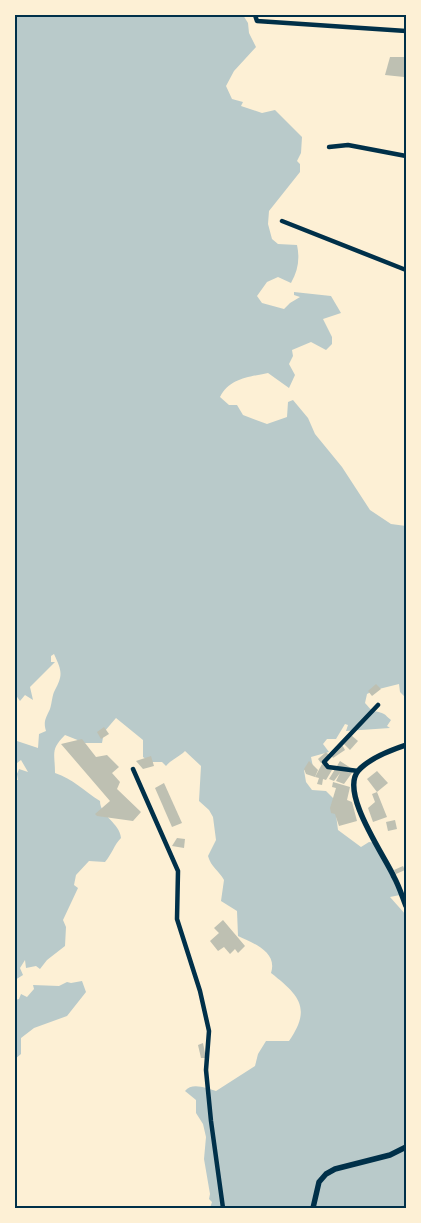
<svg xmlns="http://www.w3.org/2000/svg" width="421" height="1223" viewBox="0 0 421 1223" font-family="Karla,sans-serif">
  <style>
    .green { fill: #b9caca }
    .building { fill: #bec0b2 }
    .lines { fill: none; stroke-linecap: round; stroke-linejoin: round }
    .minor { stroke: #003049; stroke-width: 4.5 }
    .tertiary { stroke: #003049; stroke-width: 5.5 }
    .neatline { fill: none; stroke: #003049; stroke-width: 2 }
  </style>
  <rect width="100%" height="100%" fill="#fdf0d5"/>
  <g class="green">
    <path d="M15,15H243L248,23L249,33L256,47L234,71L226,86L232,99L243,102L241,106L262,113L275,110L302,137L301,153L297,161L300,164V172L269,211L268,224L272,239L278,244L297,245C300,259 298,271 291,283L278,277L267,282L257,296L262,303L284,309L290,303L300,297L294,295V292L331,296L341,313L323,319L332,337V344L326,350L311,342L292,350L293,356L289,364L295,375L289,388L268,373C249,377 230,378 220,397L229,405H237L243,415L267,424L287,417L288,402L293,400L308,418L315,434L342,467L370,510L391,524L406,526V698L400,692L399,684L375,690L367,694L365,703C377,717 372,708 384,714C386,715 388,718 391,720L387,726L390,728L346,731L348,725L345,724L336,739H327L323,744L329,752L311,757L313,767L304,770L306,782L312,790L326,791L334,799L338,830L361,847L369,842L377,843L400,895L390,897L406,915V1208H210L212,1202L209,1199L210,1194L204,1159L206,1137L203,1124L196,1113V1100L185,1091C192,1082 206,1088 216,1091L255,1066L258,1054L266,1041H289C312,1008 299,995 271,973C278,952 253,943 238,936L237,911L221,901L224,880C219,871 211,867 208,856L216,840L213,817L209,810L199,801L201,766L185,751C179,757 172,759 166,766L162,762H150L143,757V740L116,718L104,732L102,743H85L65,735C50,750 55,753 55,773C73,779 84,791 100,801C100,816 120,823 121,838C114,845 112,854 105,862L89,861L76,875L74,885L78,888L63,920L66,927L65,946L47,960L40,969L36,966L26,968L25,960L20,968L23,975L15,980V780H18L17,774L19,769L28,772L21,760L17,763L15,769L17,741L38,748L39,734L46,731C43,721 46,718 50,709C52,703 52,695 55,690C63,675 62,671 54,654L51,656V662H55L30,687L33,700L25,695L20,701L15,694Z"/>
    <path d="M82,981L86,992L67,1016L34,1028L21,1038V1054L15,1059V1000L19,999L21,994L27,997L34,989L33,985L59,986L67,982L71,983Z"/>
  </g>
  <g class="building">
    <path d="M390,57H406L404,77L385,75Z"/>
    <path d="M376,684L381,689L372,696L368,691Z"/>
    <path d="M104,727L109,734L101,739L97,732Z"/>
    <path d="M351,735L358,741L350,750L344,744Z"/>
    <path d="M82,739L96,757L107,755L119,767L112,773L120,782L117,789L141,812L133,821L97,816L95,814L110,801L61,744Z"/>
    <path d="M341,743L345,750L333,758L330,753Z"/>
    <path d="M326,752L330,756L321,763L318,759Z"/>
    <path d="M151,756L154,766L143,769L136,761Z"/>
    <path d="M309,761L318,770L315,777L306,774L304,769Z"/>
    <path d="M340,761L354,770L344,784L336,781L340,773L334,781L329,779Z"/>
    <path d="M322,764L332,770L326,780L323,779L322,785L317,784L319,778L315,777Z"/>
    <path d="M377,771L388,783L377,792L367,779Z"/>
    <path d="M333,782L350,787L347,800L352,802L357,821L339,826L335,814L331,813L330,808L336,788L332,787Z"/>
    <path d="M164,783L182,823L172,827L155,788Z"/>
    <path d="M377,792L387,817L373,822L368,808L375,802L372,794Z"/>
    <path d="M395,820L397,829L388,831L386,822Z"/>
    <path d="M177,838L185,839L184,848L172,846Z"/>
    <path d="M403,866L405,870L396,874L394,870Z"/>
    <path d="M223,920L245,946L238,953L235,949L230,954L224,947L218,951L210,941L219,933L214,928Z"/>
    <path d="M203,1043L206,1058H201L198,1045Z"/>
  </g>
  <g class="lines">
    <g class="minor">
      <path d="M255,15L257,21L406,31"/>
      <path d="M329,147L348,145L406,156"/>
      <path d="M282,221L406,270"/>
      <path d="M133,769L178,871L177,919L200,991L209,1031L206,1070L211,1121L223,1208"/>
      <path d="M358,771L328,767L324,762L378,705"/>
    </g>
    <g class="tertiary">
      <path d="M406,745C391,750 369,758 358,771C340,793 384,855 394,877C399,886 402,896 406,906"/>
      <path d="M313,1208L319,1182L326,1174L335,1169L390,1155L406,1147"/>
    </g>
  </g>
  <rect width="421" height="1223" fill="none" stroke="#fdf0d5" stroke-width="32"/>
  <rect x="16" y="16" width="389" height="1191" class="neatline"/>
</svg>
